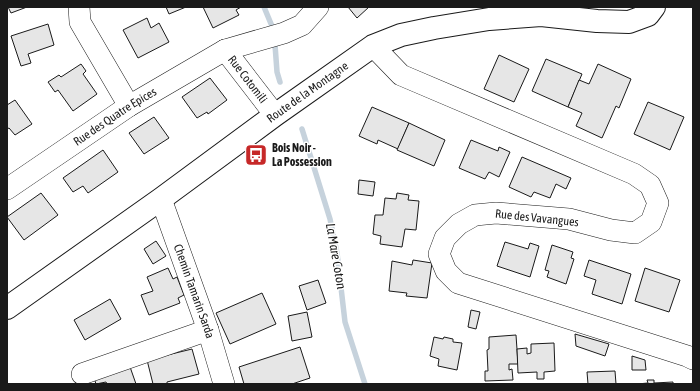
<svg xmlns="http://www.w3.org/2000/svg" width="700" height="391" viewBox="0 0 700 391" font-family="'Asap Condensed',sans-serif">
  <style>
    .lines { fill: none; stroke-linecap: round; stroke-linejoin: round }
    .stream { stroke: #c6d2dc; stroke-width: 5.5 }
    .building { fill: #e6e6e6; stroke: #1a1a1a }
    .minor-casing { stroke: #1a1a1a; stroke-width: 22 }
    .major-casing { stroke: #1a1a1a; stroke-width: 24 }
    .minor { stroke: #fff; stroke-width: 21 }
    .major { stroke: #fff; stroke-width: 22 }
    .labels { text-anchor: middle; dominant-baseline: central; stroke-width: 3; stroke-linejoin: round; paint-order: stroke }
    .street-label { font-size: 12px; fill: #1a1a1a; stroke: #fff }
    .poi-label { font-size: 12px; font-weight: bold; fill: #1a1a1a; stroke: #fff; text-anchor: start }
    .water-label { font-size: 13px; font-style: italic; fill: #1a1a1a; stroke: #fff }
  </style>
  <rect width="100%" height="100%" fill="#fff"/>
  <g class="lines">
    <g class="stream">
      <path d="M264,7L274,31L277,72L280,82"/>
      <path d="M302,129L330,219L337,253L345,322L365,384"/>
    </g>
  </g>
  <g class="building">
    <path d="M8,7H27L11,13Z"/>
    <path d="M166,7H186L169,14Z"/>
    <path d="M203,7H241L236,10L239,15L213,28Z"/>
    <path d="M348,7H369L357,18Z"/>
    <path d="M147,18L151,28L159,23L169,42L138,58L123,30Z"/>
    <path d="M48,24L54,45L28,54L31,63L21,66L11,36Z"/>
    <path d="M499,55L529,69L514,102L484,89Z"/>
    <path d="M546,59L582,74L568,107L532,91Z"/>
    <path d="M81,64L86,71L83,74L97,94L73,111L58,90L55,92L48,82L59,75L61,77Z"/>
    <path d="M598,64L631,79L619,108L616,106L602,138L576,126L582,113L568,107L579,80L589,84Z"/>
    <path d="M210,78L227,100L208,114L207,112L197,118L182,97Z"/>
    <path d="M15,100L32,124L15,135L9,128L7,129V105Z"/>
    <path d="M648,102L684,117L670,150L634,134Z"/>
    <path d="M372,107L409,123L398,149L378,140L377,144L359,136Z"/>
    <path d="M154,117L169,138L144,154L129,133Z"/>
    <path d="M409,123L445,140L434,166L397,150Z"/>
    <path d="M471,140L498,151L499,147L510,152L499,177L489,172L485,179L459,168Z"/>
    <path d="M103,150L118,172L88,193L83,186L73,192L63,178Z"/>
    <path d="M522,157L571,178L566,189L556,184L550,198L534,192L531,197L509,187Z"/>
    <path d="M359,180L375,182L373,196L358,194Z"/>
    <path d="M41,193L58,215L24,240L7,217Z"/>
    <path d="M397,193L409,195L408,200L419,201L416,230L405,229L402,247L380,244L381,236L373,234L375,215H383L385,198L396,199Z"/>
    <path d="M156,241L166,256L153,264L144,249Z"/>
    <path d="M505,242L528,249L530,243L539,246L530,277L497,266Z"/>
    <path d="M552,245L573,252L571,258L574,259L566,284L547,277L549,271L545,270Z"/>
    <path d="M413,260L432,263L427,298L406,296L407,293L389,291L392,261L412,265Z"/>
    <path d="M589,260L631,274L622,304L592,294L596,280L584,276Z"/>
    <path d="M168,268L173,279L177,277L184,295L178,298L180,303L149,315L141,295L153,291L147,277Z"/>
    <path d="M645,268L680,280L669,312L635,301Z"/>
    <path d="M318,280L326,303L307,310L299,286Z"/>
    <path d="M262,293L276,324L230,344L216,313Z"/>
    <path d="M110,299L121,319L85,340L74,320Z"/>
    <path d="M471,310L480,312L476,329L468,327Z"/>
    <path d="M307,312L312,337L292,341L288,316Z"/>
    <path d="M575,334L609,344L605,356L576,346Z"/>
    <path d="M516,335L518,364H509V370L512,369L513,380L485,381V371H488L487,350L489,349V337Z"/>
    <path d="M434,337L443,339L444,337L453,339V342L462,343L457,370L438,366L439,359L430,356Z"/>
    <path d="M554,343L555,371L544,372V379H537V372L518,373L517,349L527,348V354L531,353V344Z"/>
    <path d="M300,347L310,378L292,384H244L239,367Z"/>
    <path d="M192,349L199,374L167,382V384H153L147,360Z"/>
    <path d="M632,356L645,360L646,370H632Z"/>
    <path d="M129,364L136,384H107L106,382L96,384L94,378Z"/>
    <path d="M615,371L616,384H588L587,372Z"/>
    <path d="M647,380H654V383L673,382V384H637L648,383Z"/>
  </g>
  <g class="lines">
    <g class="minor-casing">
      <g id="minor">
        <path d="M79,7L80,22L129,106"/>
        <path d="M373,46L401,75L634,174L650,185L658,203L651,222L635,233L611,230L569,219L496,213L475,215L459,224L445,238L439,254L446,271L458,283L687,356L693,359"/>
        <path id="s1" d="M225,50L275,115"/>
        <path id="s2" d="M7,189L129,106L225,50L284,33L302,25L318,7"/>
        <path id="s3" d="M161,199L208,330L224,384"/>
        <path d="M82,374L208,330"/>
      </g>
    </g>
    <g class="major-casing">
      <g id="major">
        <path id="s4" d="M7,308L161,199L275,115L373,46L401,35L434,28L489,19L541,15L597,21L629,22L648,15L654,7"/>
      </g>
    </g>
    <use href="#minor" class="minor"/>
    <use href="#major" class="major"/>
  </g>
  <defs>
    <g id="bus-square" transform="scale(1.15)"><rect x="-9" y="-9" width="18" height="18" rx="4" fill="#c62828" stroke="#fff"/><path d="M-5-6H5V4H4V6H2V4H-2V6H-4V4H-5ZM-3.5-4V0h7V-4ZM-3.5 1.2v1.5H-2V1.2ZM2 1.2v1.5H3.5V1.2Z" fill="#fff"/></g>
  </defs>
  <g fill-rule="evenodd">
    <use href="#bus-square" x="256" y="155"/>
  </g>
  <g class="labels">
    <g class="street-label">
      <text stroke="none"><textPath href="#s1" startOffset="37">Rue Cotomili</textPath></text>
      <text stroke="none"><textPath href="#s4" startOffset="370">Route de la Montagne</textPath></text>
      <text stroke="none"><textPath href="#s2" startOffset="130">Rue des Quatre Epices</textPath></text>
      <text transform="translate(537 218) rotate(6)">Rue des Vavangues</text>
      <text stroke="none"><textPath href="#s3" startOffset="98">Chemin Tamarin Sarda</textPath></text>
    </g>
    <g class="poi-label">
      <text x="272" y="148">Bois Noir -<tspan x="272" dy="14">La Possession</tspan></text>
    </g>
    <g class="water-label">
      <text transform="translate(336 256) rotate(80)">La Mare Coton</text>
    </g>
  </g>
  <rect width="700" height="391" fill="none" stroke="#1a1a1a" stroke-width="16"/>
</svg>
